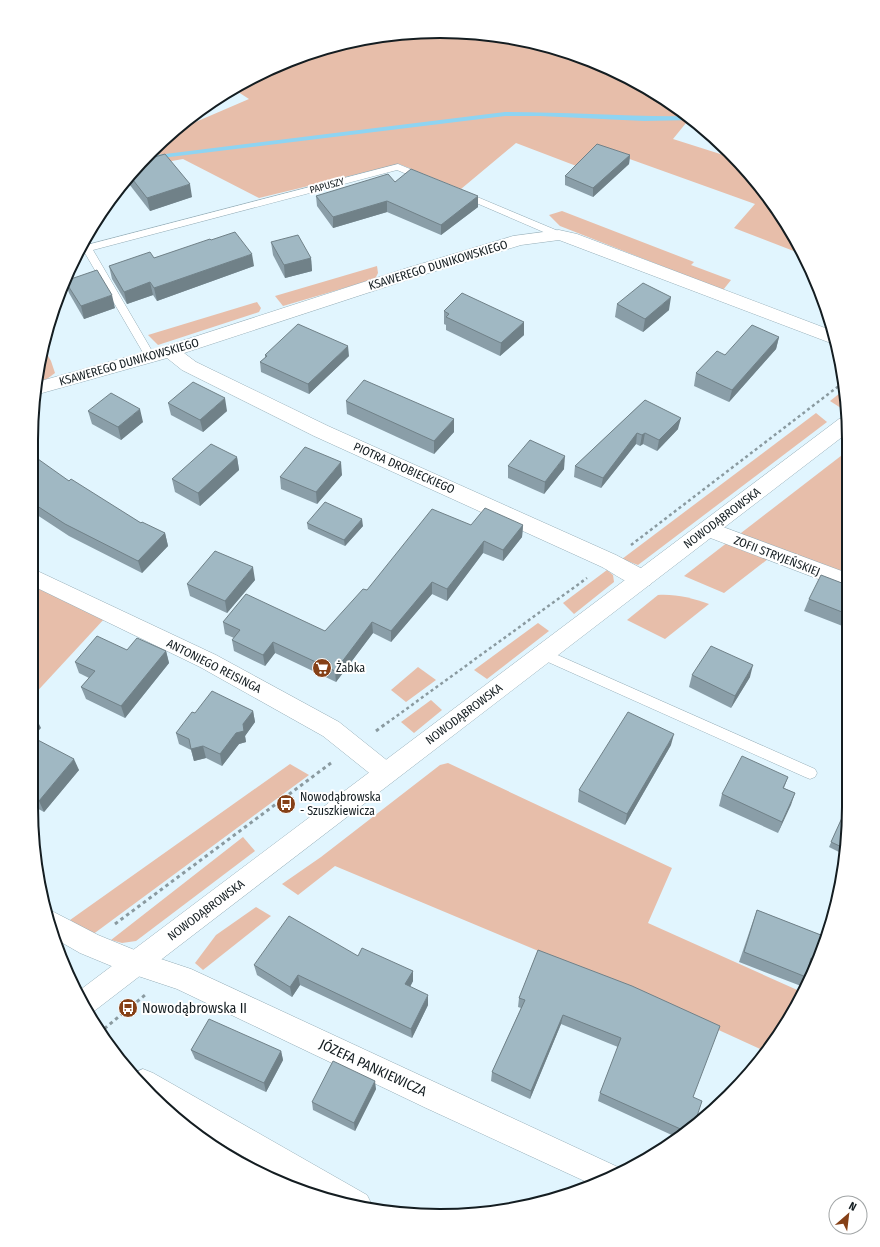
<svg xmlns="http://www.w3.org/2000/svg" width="880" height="1247" viewBox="0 0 880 1247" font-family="'Fira Sans Condensed',sans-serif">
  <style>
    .green { fill: #e7beaa }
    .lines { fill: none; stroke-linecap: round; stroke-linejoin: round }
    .stream { fill: #8ed4f2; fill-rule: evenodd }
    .lane-casing { stroke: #96aeb8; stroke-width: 1 }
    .street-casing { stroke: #96aeb8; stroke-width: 1 }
    .secondary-casing { stroke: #96aeb8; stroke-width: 1 }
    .path-far1 { stroke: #8a9aa0; stroke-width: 2.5; stroke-dasharray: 3 3; stroke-linecap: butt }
    .path { stroke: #8a9aa0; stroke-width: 3; stroke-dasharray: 3.5 3.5; stroke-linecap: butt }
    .lane { fill: #fff; fill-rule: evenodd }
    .street { fill: #fff; fill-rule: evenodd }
    .secondary { fill: #fff; fill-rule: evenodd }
    .wall { fill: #8a9ea8 }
    .shaded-wall { fill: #708188 }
    .building { fill: #a0b8c3; stroke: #708188 }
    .labels { text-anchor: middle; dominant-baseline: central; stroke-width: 4; stroke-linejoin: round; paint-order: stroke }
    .far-street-label { font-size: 10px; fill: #141d21; stroke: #fff }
    .street-label { font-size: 12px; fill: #141d21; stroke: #fff }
    .poi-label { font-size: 12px; fill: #141d21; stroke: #fff; text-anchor: start }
    .near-poi-label { font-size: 14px; fill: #141d21; stroke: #fff; text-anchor: start }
    .near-street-label { font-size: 14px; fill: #141d21; stroke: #fff }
    .rim { fill: none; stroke: #141d21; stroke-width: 2 }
  </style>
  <rect width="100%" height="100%" fill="#e1f5fe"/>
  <g class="green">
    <path d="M467,32L546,45L621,73L689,115L697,123H686L673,139L736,159L747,170L804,255L734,228L755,204L599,148L579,167L516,143L461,189L399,164L259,198L183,159L138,167L170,133L249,99L232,88L235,86L308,53L386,35Z"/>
    <path d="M562,211L694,262L691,265L731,280L723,290L560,226L549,215Z"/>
    <path d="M377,266L378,273L375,279L283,306L275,296Z"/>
    <path d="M257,302L261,308L259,312L158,345L148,335Z"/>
    <path d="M43,347L51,361L55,373L47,379L37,382L39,360Z"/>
    <path d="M845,389L846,408L844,410L830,401Z"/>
    <path d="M816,413L827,422L638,565L622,559Z"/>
    <path d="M846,452L847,577L753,543L741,533Z"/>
    <path d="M728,542L768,559L724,593L684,576Z"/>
    <path d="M607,570L613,575L614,582L574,614L563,603Z"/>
    <path d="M31,582L105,618L31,698Z"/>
    <path d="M658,595C676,594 692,598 709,604L665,639L627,620Z"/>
    <path d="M538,623L549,631L487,679L474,670Z"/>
    <path d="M418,667L436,680L406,702L391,690Z"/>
    <path d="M431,700L442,710L414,733L401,722Z"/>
    <path d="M448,763L672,868L648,923L804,993L767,1052L622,986L335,866L298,895L282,884L321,857L440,765Z"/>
    <path d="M290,764L309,775L92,935L70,920Z"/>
    <path d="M243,837L255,851L136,941L122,943L111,940Z"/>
    <path d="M256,907L271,916L203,970L195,963L216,935Z"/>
    <path d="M168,1112L263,1160L327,1196L283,1185L213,1147Z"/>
  </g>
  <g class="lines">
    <path class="stream" d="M505,112C567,112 628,117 690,116L693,120L644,121L540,116H505L145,160L149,156Z"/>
    <g class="lane-casing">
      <g id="lane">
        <path d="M398,164L427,176L429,178L424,181L421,180L397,170L93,250L155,356L154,359H146L145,356L82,248L83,246Z"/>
        <path d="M463,191L563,233L564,235L563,237H555L460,196L458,194L460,192Z"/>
        <path d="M544,649L815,769L817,773L815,777L810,779L805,777L539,658L537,654L539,650Z"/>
      </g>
    </g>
    <g class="street-casing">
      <g id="street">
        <path d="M559,230L577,234L833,331L836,345L559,240L521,245L416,277L184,353L196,362L328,426L616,555L650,573L653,579L650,585C634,590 615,574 602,567L314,436L182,370L167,358L35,395L37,382L163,347L404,269L513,236Z"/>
        <path d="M707,521L847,573V590L700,534L697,529L700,524Z"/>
        <path d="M31,568L216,655L339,722L394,766L398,773L394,780L386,783L378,780L323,736L200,667L31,585Z"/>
        <path d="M48,909L98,935L137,951L191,969L620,1168L622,1173L591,1184L426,1108L177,989L126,972L80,953L54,938L45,913V910Z"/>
        <path d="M143,1069L153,1073L367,1195L372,1205L370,1208L302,1190L170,1114L134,1073Z"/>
      </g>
    </g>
    <g class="secondary-casing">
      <path id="secondary" d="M846,417V434L89,1015L76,993L839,419Z"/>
    </g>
    <g class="path-far1">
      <path d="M631,545L844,382"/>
      <path d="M387,723L587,578"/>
    </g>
    <g class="path">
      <path d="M376,731L388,722"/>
      <path d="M115,924L331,763"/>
      <path d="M99,1033L145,995"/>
    </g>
    <use href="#lane" class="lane"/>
    <use href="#street" class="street"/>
    <use href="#secondary" class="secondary"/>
  </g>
  <g class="wall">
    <path d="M630,155L629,164L593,197L565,185V176Z"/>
    <path d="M144,160L192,197L150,211L126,180Z"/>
    <path d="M395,182L478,207L441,235L387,212L333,228L317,206L316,196Z"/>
    <path d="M211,240L254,266L157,301L153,295L127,304L112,279L109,266L154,258Z"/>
    <path d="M271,242L311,258L312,271L285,278L273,255Z"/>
    <path d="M65,281L115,308L84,319L69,293Z"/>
    <path d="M617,304L669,310L643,332L615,317Z"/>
    <path d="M444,311L524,335L500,356L446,330V325L444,324Z"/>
    <path d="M779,337L776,349L729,402L694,386L696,373L725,355Z"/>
    <path d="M265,355L349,356L309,394L261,372L260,362L265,358Z"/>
    <path d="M645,400L678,429L657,451L643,444L640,446L636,444L601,488L574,477L575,466Z"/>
    <path d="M346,401L454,432L434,454L347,414Z"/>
    <path d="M168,403L227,411L203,432L171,415Z"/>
    <path d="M88,411L143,422L121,440L92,424Z"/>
    <path d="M237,457L239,470L200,506L175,492L172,479Z"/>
    <path d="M31,464L69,481L141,523L165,533L168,546L142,573L69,536L31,511Z"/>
    <path d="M508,466L564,469L544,494L508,478Z"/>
    <path d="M342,475L317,504L281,489L280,477Z"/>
    <path d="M307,523L363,526L345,546L308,529Z"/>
    <path d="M471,525H523L522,537L503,561L483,553L447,601L432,594L391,642L373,633L336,682L275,653L265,666L234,651L232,640L234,638L225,634L223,622L325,631L367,590Z"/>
    <path d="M255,580L227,613L190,596L187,584Z"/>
    <path d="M847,585V622L845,627L804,611L809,599Z"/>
    <path d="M127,650L166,651L169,663L125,718L86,699L81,687L89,678L79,673L75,662Z"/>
    <path d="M692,675L750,677L731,708L689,687Z"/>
    <path d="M253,711L255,722L245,736L246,742L239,744L222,766L206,758L194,761L191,750L179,744L176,733L195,713Z"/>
    <path d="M31,741L79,770L44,812L31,805Z"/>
    <path d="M671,745L625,825L578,802L579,790Z"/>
    <path d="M788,777L784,788L795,793L778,833L719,806L722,794Z"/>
    <path d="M846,809L848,834L845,855L829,847Z"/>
    <path d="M757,910L826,937L813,971L808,968L806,977L801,986L739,962L753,921Z"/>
    <path d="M538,950L693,1097L694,1125L676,1137L598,1101L600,1093L618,1047L561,1024L530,1099L491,1081L492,1072L521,1008L518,1007L519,998Z"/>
    <path d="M358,956L413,971V981L410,987L428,1005L412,1038L300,985L292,997L257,975L254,965Z"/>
    <path d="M191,1050L281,1051L283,1060L266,1092L195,1059Z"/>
    <path d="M376,1089L355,1131L313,1110L312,1102Z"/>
  </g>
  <g class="shaded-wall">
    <path d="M630,155L629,164L593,197V188Z"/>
    <path d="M190,184L192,197L150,211L147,198Z"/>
    <path d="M478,196V207L441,235V225Z"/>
    <path d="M387,201V212L333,228V217Z"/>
    <path d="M252,254L254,266L157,301L154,288Z"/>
    <path d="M311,258L312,271L285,278L284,265Z"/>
    <path d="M150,282L153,295L127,304L124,292Z"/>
    <path d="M112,295L115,308L84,319L81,306Z"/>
    <path d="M671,297L669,310L643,332L645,319Z"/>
    <path d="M524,322V335L500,356L501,343Z"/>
    <path d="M779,337L776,349L729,402L732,390Z"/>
    <path d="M348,346L349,356L309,394L308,384Z"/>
    <path d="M225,398L227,411L203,432L200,420Z"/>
    <path d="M140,409L143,422L121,440L118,427Z"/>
    <path d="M681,418L678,429L657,451L659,440Z"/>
    <path d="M454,419V432L434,454V441Z"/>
    <path d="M637,433L636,444L601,488L603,478Z"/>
    <path d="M645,433L643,444L640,446L642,435Z"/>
    <path d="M31,445H32L34,451L31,453Z"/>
    <path d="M565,456L564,469L544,494L545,482Z"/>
    <path d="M237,457L239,470L200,506L198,493Z"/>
    <path d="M341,462L342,475L317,504L316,492Z"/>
    <path d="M362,519L363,526L345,546L344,540Z"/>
    <path d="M523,525L522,537L503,561V550Z"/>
    <path d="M165,533L168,546L142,573L138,561Z"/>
    <path d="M484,541L483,553L447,601V589Z"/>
    <path d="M253,567L255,580L227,613L225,601Z"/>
    <path d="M432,582V594L391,642V631Z"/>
    <path d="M372,622L373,633L336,682L335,671Z"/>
    <path d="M273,642L275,653L265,666L263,655Z"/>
    <path d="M166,651L169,663L125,718L121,706Z"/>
    <path d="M753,665L750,677L731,708L735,696Z"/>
    <path d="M253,711L255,722L245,736L246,742L239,744L222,766L220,754Z"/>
    <path d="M38,722L41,728L31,739V730Z"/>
    <path d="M674,734L671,745L625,825L627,814Z"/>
    <path d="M203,746L206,758L194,761L191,749Z"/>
    <path d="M74,759L79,770L44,812L39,801Z"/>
    <path d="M795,793L791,805L778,833L782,822Z"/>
    <path d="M413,971V981L406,994L405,984Z"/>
    <path d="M298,975L300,985L292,997L290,987Z"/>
    <path d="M428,995V1005L412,1038L411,1029Z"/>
    <path d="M563,1015L561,1024L530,1099L531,1091Z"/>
    <path d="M281,1051L283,1060L266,1092L264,1083Z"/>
    <path d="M375,1081L376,1089L355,1131L354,1123Z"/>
  </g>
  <g class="building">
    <path d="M597,144L630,155L593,188L565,176Z"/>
    <path d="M165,154L190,184L147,198L130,176L144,160Z"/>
    <path d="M411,169L478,196L441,225L387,201L333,217L316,196L388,174L395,182Z"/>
    <path d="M235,232L252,254L154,288L150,282L124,292L109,266L150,252L154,258L210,239L211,240Z"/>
    <path d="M298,235L311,258L284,265L271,242Z"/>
    <path d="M97,270L112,295L81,306L65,281Z"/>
    <path d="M643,283L671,297L645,319L617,304Z"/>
    <path d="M462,293L524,322L501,343L446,317L449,314L444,311Z"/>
    <path d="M298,324L348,346L308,384L260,362L267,356L265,355Z"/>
    <path d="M752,325L779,337L732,390L696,373L717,351L725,355Z"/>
    <path d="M364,380L454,419L434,441L346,401Z"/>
    <path d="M193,382L225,398L200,420L168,403Z"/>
    <path d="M111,393L140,409L118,427L88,411Z"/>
    <path d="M645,400L681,418L659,440L645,433L642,435L637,433L603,478L575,466Z"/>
    <path d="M530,440L565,456L545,482L508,466Z"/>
    <path d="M211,444L237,457L198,493L172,479Z"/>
    <path d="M305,447L341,462L316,492L280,477Z"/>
    <path d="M38,459L69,481L71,479L141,523L142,522L165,533L138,561L65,524L31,502V464Z"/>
    <path d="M325,502L362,519L344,540L307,523Z"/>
    <path d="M485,508L523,525L503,550L484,541L447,589L432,582L391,631L372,622L335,671L273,642L263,655L232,640L240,630L223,622L246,594L325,631L363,589L367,590L432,509L471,525Z"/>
    <path d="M215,551L253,567L225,601L187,584Z"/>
    <path d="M821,575L847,585V614L809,599Z"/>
    <path d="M97,636L127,650L137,638L166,651L121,706L81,687L95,671L75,662Z"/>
    <path d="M711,646L753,665L735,696L692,675Z"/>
    <path d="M212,691L253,711L243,724L244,731L236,733L220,754L203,746L191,749L189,739L176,733L192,712L195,713Z"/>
    <path d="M628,712L674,734L627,814L579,790Z"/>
    <path d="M31,718L38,722L31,730Z"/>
    <path d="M34,738L74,759L39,801L31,796V741Z"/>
    <path d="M742,756L788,777L783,788L795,793L782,822L722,794Z"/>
    <path d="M846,809L848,810V834L846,849L831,842Z"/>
    <path d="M757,910L826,937L817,960L811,958L806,977L744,952Z"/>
    <path d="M289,916L358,956L362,948L413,971L405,984L428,995L411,1029L298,975L290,987L254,965Z"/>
    <path d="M538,950L632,986L720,1026L693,1097L702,1101L694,1125L685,1131L600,1093L621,1038L563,1015L531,1091L492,1072L525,1000L519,998Z"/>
    <path d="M209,1019L281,1051L264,1083L191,1050Z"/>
    <path d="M333,1061L375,1081L354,1123L312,1102Z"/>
  </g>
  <defs>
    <g id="supermarket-disc" transform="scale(1)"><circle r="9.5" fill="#854017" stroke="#fff"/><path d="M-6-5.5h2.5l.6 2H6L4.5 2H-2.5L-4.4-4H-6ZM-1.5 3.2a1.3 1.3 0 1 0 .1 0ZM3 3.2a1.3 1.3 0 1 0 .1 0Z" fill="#fff"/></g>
    <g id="bus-disc" transform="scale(1)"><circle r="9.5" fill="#854017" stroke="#fff"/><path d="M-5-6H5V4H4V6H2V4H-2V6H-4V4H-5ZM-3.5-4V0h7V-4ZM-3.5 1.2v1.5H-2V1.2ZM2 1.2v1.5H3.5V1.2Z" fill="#fff"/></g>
  </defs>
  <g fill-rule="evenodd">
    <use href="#supermarket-disc" x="322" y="668"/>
    <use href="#bus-disc" x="286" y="804"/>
    <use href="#bus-disc" x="128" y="1008"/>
  </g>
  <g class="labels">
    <g class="far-street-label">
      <text transform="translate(327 186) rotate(-15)">PAPUSZY</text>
    </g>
    <g class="street-label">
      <text transform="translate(438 265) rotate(-17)">KSAWEREGO DUNIKOWSKIEGO</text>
      <text transform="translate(129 362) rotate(-16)">KSAWEREGO DUNIKOWSKIEGO</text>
      <text transform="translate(404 468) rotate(24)">PIOTRA DROBIECKIEGO</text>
      <text transform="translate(722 518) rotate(-37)">NOWODĄBROWSKA</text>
      <text transform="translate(777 556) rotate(21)">ZOFII STRYJEŃSKIEJ</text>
      <text transform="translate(214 666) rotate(27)">ANTONIEGO REISINGA</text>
      <text transform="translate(464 714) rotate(-37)">NOWODĄBROWSKA</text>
      <text transform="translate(206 910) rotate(-37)">NOWODĄBROWSKA</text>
    </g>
    <g class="poi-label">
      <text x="336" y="668">Żabka</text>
      <text x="300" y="797">Nowodąbrowska<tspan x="300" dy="14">- Szuszkiewicza</tspan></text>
    </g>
    <g class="near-poi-label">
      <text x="142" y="1008">Nowodąbrowska II</text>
    </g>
    <g class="near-street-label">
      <text transform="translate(373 1068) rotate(25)">JÓZEFA PANKIEWICZA</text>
    </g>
  </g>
  <path d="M0 0H880V1247H0ZM440 38H440A402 402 0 0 1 842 440V807A402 402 0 0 1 440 1209H440A402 402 0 0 1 38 807V440A402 402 0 0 1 440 38Z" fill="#fff" fill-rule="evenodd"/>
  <path class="rim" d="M440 38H440A402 402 0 0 1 842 440V807A402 402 0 0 1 440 1209H440A402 402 0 0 1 38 807V440A402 402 0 0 1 440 38Z"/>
  <g transform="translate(848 1215) rotate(28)"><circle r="19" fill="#ffffff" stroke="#a1a5a6"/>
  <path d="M0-3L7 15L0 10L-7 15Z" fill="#854017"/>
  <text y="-6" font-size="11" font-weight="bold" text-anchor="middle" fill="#141d21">N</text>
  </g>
</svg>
